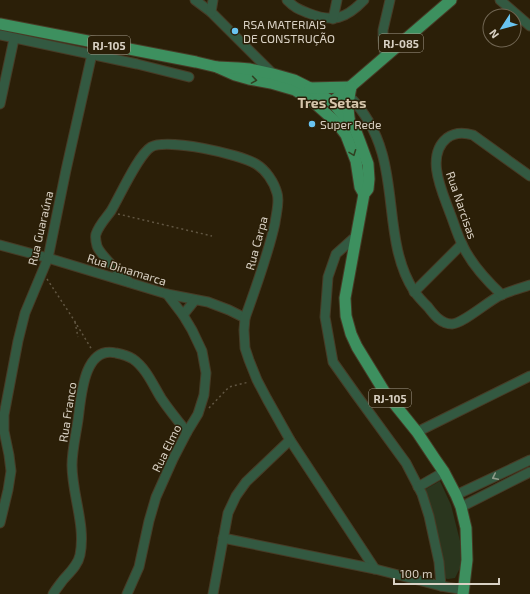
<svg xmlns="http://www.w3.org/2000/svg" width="530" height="594" viewBox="0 0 530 594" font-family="'Exo 2',sans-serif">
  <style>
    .green { fill: #2a361e }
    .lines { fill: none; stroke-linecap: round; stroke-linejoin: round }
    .minor-casing { stroke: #473b26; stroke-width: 11 }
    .major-casing { stroke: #473b26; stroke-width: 13 }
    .path { stroke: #615642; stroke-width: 1.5; stroke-dasharray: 2 3; stroke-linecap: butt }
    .minor { stroke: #335941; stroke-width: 9 }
    .major { stroke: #3d905f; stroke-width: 11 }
    .oneway { stroke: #304122 }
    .oneway2 { stroke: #8e9b89 }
    .poi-dot { fill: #69c4f1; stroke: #2b1f08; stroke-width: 1.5 }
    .labels { text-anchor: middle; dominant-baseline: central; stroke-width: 3; stroke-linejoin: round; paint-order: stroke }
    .shield { fill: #2b1f08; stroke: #a59c8c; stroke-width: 1 }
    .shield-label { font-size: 11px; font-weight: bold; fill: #d9d1c4 }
    .poi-label { font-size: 12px; fill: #d9d1c4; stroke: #2b1f08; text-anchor: start }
    .street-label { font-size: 12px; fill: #d9d1c4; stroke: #2b1f08 }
    .quarter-label { font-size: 14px; font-weight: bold; fill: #d5c5ab; stroke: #2b1f08 }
  </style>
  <rect width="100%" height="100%" fill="#2b1f08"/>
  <path class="green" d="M440,481L451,505L460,541L461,566L455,578L448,579L443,578L424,490Z"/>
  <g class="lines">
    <g class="minor-casing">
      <g id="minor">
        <path d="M195,0L211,12L273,74"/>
        <path d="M287,0C295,8 298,9 308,13C333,23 346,19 364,0"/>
        <path d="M500,0L530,26"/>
        <path d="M211,12L213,0"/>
        <path d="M333,19L337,0"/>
        <path d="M0,35L137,64L189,77"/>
        <path d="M385,57L383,40V30L390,0"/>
        <path d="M349,96C365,112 376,132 382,153C395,198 388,251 414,291C418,297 423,302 428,307C434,315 441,324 452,324C464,323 488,301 501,295C510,291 521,288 530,285"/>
        <path d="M0,104L14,39"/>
        <path d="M356,236L336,254L328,277L325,317L333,362L355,393L406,463L422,494L429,516L439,562L441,586"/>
        <path d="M0,245L48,258L167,294L208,302L229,310L245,318"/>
        <path d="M129,282C121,274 100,255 97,246C96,242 95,237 96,234C99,225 106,218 111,211C120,196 138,155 151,147C167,138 240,154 256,164C266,170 274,182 277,193C280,202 276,214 275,223C268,255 256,287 245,318L244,330L245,348L249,360L257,380L267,399L290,440L375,569"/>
        <path d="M414,292L462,244"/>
        <path d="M502,295C486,280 471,264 462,244C457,234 454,223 450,213C442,191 425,156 447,138C455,132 463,132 473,135L530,176"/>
        <path d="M183,315L195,300"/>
        <path d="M417,432L530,376"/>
        <path d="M418,487L444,472"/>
        <path d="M456,495L530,460"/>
        <path d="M461,507L530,472"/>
        <path d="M0,523L8,490L11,471L9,455L4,431V415L18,341L25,313L48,258L66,170L92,54"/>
        <path d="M223,538L375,569L441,586L464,590"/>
        <path d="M53,594C56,589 60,584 63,580C70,572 78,565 80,555C86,525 72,495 72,465C72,451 76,434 78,420C81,399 83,345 116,353C121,354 128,356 133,359C146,368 153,385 161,398C169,410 178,421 187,432"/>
        <path d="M127,594L139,567L149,521L156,497L173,459L187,432L198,414L204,395L206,373L202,351L192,330L183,315L167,294"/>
        <path d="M213,594L228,513L236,496L246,482L290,440"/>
      </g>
    </g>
    <g class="major-casing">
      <g id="major">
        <path d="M0,24L196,62L217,67L235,75L249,79L271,83L295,90L311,100L337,123L346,135L356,161L360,187L364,194"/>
        <path d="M217,67L238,68L250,69L273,74L294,80L310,88L332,102L355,129L360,142L368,164L369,179L368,189L364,194L345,298L346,316L351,334L357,347L384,391L417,432L435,459L444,472L456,495L461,507L466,528L467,560L463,594"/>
        <path d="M310,88L351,87"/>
        <path d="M332,102L357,81L451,0"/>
        <path d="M350,123C347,108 348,102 351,87"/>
      </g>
    </g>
    <g class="path">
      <path d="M118,214L212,236"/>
      <path d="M47,279L74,320L92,350"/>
      <path d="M75,322L78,337"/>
      <path d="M209,408L229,387L249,382"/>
    </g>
    <use href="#minor" class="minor"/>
    <use href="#major" class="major"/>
  </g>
  <defs><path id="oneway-chevron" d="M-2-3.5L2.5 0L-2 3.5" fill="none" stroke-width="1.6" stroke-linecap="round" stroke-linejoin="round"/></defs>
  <g class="oneway">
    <use href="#oneway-chevron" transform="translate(254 80) rotate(9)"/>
    <use href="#oneway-chevron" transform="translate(353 153) rotate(69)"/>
  </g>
  <use class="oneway2" href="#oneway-chevron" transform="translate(495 477) rotate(154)"/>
  <g class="poi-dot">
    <circle cx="235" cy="31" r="4"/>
    <circle cx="312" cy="124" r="4"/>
  </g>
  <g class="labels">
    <g class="shield">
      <rect x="379" y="34" width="44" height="18" rx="3"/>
      <rect x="88" y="36" width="42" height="18" rx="3"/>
      <rect x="369" y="389" width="42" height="18" rx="3"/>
    </g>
    <g class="shield-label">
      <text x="401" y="43">RJ-085</text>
      <text x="109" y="45">RJ-105</text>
      <text x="390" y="398">RJ-105</text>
    </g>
    <g class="poi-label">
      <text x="243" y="24">RSA MATERIAIS<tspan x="243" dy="14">DE CONSTRUÇÃO</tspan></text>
      <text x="320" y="124">Super Rede</text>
    </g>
    <g class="street-label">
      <text transform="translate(462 205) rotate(71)">Rua Narcisas</text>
      <text transform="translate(40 228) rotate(-77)">Rua Guaraúna</text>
      <text transform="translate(256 243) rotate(-75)">Rua Carpa</text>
      <text transform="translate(127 269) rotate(17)">Rua Dinamarca</text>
      <text transform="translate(67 412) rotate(-81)">Rua Franco</text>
      <text transform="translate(166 448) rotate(-64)">Rua Elmo</text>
    </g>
    <g class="quarter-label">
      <text x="332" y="102">Tres Setas</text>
    </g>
  </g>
  <g transform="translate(502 28) rotate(234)"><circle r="19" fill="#2b1f08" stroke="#716653"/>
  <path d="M0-3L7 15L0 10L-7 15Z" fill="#69c4f1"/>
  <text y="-6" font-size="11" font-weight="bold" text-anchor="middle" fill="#d9d1c4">N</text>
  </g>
  <path d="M394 578v6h105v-6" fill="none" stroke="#d9d1c4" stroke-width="2"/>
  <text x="400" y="578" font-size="12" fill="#d9d1c4" stroke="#2b1f08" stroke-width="3" paint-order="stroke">100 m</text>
</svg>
